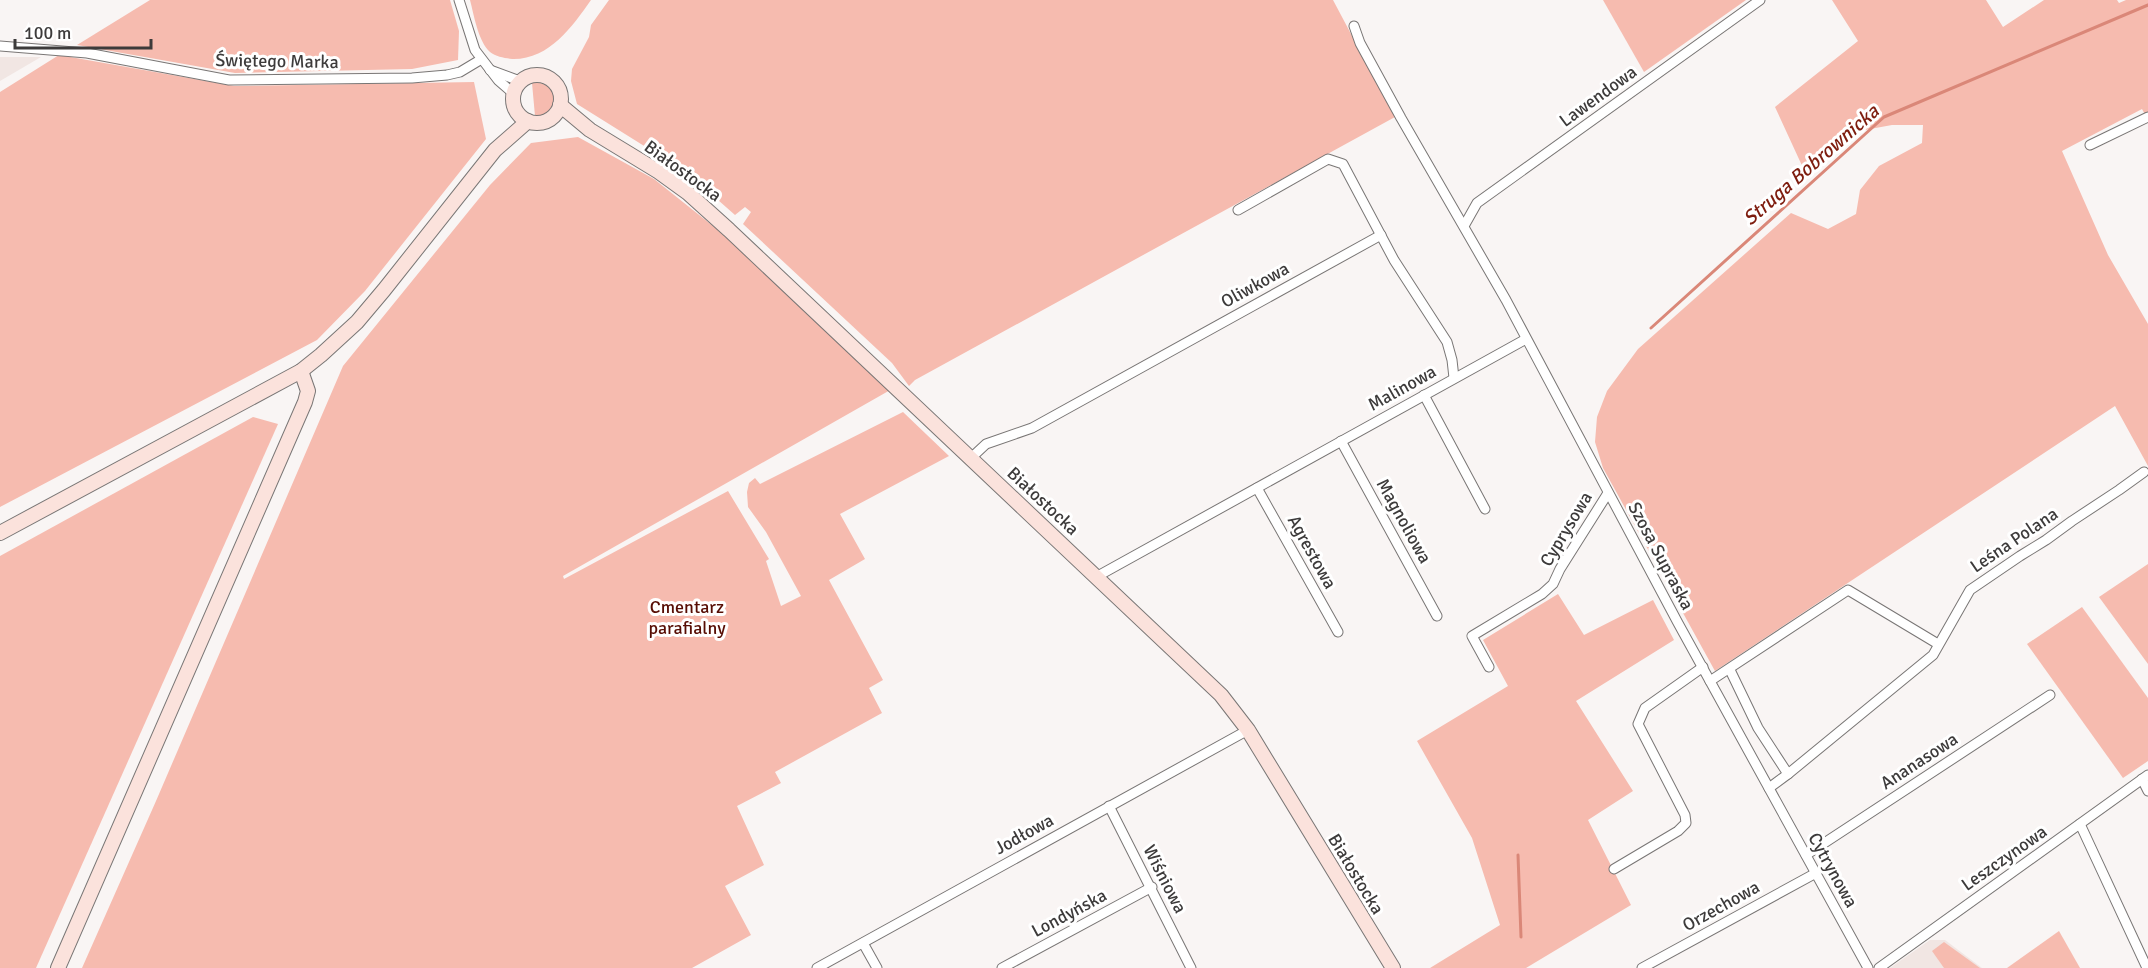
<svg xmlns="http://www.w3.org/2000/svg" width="2148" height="968" viewBox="0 0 2148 968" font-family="Signika,sans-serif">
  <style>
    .built { fill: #f1e6e3 }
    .green { fill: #f6bbaf }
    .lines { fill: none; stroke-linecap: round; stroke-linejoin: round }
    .stream { stroke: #da8778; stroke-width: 3 }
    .street-casing { stroke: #797675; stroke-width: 11 }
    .secondary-casing { stroke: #797675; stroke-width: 16 }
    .street { stroke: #fff; stroke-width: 9 }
    .secondary { stroke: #fbe2dc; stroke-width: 14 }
    .labels { text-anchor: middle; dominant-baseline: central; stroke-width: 6; stroke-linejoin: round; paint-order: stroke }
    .street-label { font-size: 18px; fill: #3d3b3b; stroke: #fff }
    .park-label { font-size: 18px; fill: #570d04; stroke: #fff }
    .water-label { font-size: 20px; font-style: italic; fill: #7e1d0f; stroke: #fff }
  </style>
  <rect width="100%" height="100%" fill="#f9f5f4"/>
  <g class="built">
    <path d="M0,57H41L0,81Z"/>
    <path d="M1930,940H1945L1982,968H1890Z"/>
  </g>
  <g class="green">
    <path d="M150,0H450L459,31L458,60L412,69L235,73L77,45Z"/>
    <path d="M470,0H591C572,27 549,60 512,59C505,58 496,57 490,52C478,41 474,15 470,0Z"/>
    <path d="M609,0H1333L1395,117L915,380L909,386L892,363L743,224L751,212L745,207L735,215L701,185L665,159L577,104L571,81L572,69L589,37L591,25Z"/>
    <path d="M1603,0H1746L1644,72Z"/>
    <path d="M1832,0H1986L2003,27L2044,0H2117L2119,3L2126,0H2148V120L2142,109L2062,151L2108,255L2148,324V466L2115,406L1715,671L1603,468L1595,442L1597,417L1607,391L1638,349L1791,213L1828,229L1856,214L1860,190L1879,166L1922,143L1923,125H1892L1843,134L1804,170L1775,107L1858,41Z"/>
    <path d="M59,55L234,86L474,82L486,139L365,291L317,340L0,507V92Z"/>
    <path d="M532,83C560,79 562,116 535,116Z"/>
    <path d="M578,137L654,179L718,230L892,389L563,576L564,579L728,491L769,559L766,561L781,606L801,596L766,532L748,507L747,492L749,483L755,478L760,484L903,412L949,456L840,514L865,559L829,580L883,680L869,688L882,713L775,772L781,783L737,806L764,865L725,886L751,935L692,968H82L156,801L343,366L490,185L531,143Z"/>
    <path d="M253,417L278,424L36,968H0V556Z"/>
    <path d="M2148,564V664L2099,597Z"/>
    <path d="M1558,594L1584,635L1653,600L1674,640L1576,701L1633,791L1588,820L1631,905L1526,968H1430L1500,925L1472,838L1417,741L1508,686L1483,640Z"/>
    <path d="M2082,607L2148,698V761L2123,778L2027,644Z"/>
    <path d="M2059,931L2080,968H2007Z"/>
    <path d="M1944,942L1980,968H1944L1932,951Z"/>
  </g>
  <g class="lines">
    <g class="stream">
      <path d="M1651,328L1884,117L2148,5"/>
      <path d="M1518,855L1521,937"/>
    </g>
    <g class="street-casing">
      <g id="street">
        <path d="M459,0L475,50L498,80L514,94"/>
        <path d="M1354,26L1360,43L1401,118L1506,300L1678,623L1868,968"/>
        <path d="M0,46L87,53L229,80L412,78L447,75L460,72L480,60"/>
        <path d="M490,70L517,80L525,79"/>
        <path d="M2090,145L2148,117"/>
        <path d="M1238,210L1328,159L1343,164L1394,260L1447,342L1452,360L1454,378"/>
        <path d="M1464,226L1477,203L1760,0"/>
        <path d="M1424,395L1485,509"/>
        <path d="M1341,441L1437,616"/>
        <path d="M971,458L986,444L1032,428L1381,235"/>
        <path d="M1257,488L1338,632"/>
        <path d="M1096,577L1526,339"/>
        <path d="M1489,667L1472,636L1542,594L1553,584L1560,569L1608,493"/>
        <path d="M1730,670L1758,728L1788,774L1769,788"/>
        <path d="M1710,681L1848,590L1938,644"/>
        <path d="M1788,774L1933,655L1970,590L2020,556L2046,540L2072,521L2119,490L2144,472"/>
        <path d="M2142,779L2148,791"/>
        <path d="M1109,806L1191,968"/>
        <path d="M2080,824L2147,968"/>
        <path d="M1806,855L2050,695"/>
        <path d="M1614,869L1678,831L1686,823L1685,815L1638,724L1645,708L1703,667"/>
        <path d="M863,943L877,968"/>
        <path d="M817,968L1248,730"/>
        <path d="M1002,968L1152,887"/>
        <path d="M1642,968L1816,873"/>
        <path d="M1879,968L2148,775"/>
      </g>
    </g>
    <g class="secondary-casing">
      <g id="secondary">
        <circle cx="537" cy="99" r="24"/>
        <path d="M560,105L590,130L659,172L688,193L729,230L1221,695L1248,730L1393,968"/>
        <path d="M0,533L301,371L321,355L357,322L384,290L495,150L528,121"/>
        <path d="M58,968L305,402L308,391L301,371"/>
      </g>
    </g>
    <use href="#street" class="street"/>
    <use href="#secondary" class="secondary"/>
  </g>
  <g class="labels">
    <g class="street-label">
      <text transform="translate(277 61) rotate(1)">Świętego Marka</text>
      <text transform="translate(1598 96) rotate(-36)">Lawendowa</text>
      <text transform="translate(683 171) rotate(36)">Białostocka</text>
      <text transform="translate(1255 285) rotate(-29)">Oliwkowa</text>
      <text transform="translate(1402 388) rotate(-29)">Malinowa</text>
      <text transform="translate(1043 501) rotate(43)">Białostocka</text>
      <text transform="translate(1404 521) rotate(61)">Magnoliowa</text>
      <text transform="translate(1566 529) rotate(-59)">Cyprysowa</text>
      <text transform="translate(2014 540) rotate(-34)">Leśna Polana</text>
      <text transform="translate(1312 552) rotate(61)">Agrestowa</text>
      <text transform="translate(1661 556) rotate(62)">Szosa Supraska</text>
      <text transform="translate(1919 761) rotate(-33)">Ananasowa</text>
      <text transform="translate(1024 834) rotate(-29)">Jodłowa</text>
      <text transform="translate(2004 858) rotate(-35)">Leszczynowa</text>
      <text transform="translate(1833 870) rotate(61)">Cytrynowa</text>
      <text transform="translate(1356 874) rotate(59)">Białostocka</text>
      <text transform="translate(1165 879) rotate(63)">Wiśniowa</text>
      <text transform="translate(1721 906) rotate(-29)">Orzechowa</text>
      <text transform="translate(1069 913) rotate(-28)">Londyńska</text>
    </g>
    <g class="park-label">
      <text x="687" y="607">Cmentarz<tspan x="687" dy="21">parafialny</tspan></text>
    </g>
    <g class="water-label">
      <text transform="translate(1811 165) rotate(-41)">Struga Bobrownicka</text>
    </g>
  </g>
  <path d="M15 39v9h136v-9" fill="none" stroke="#3d3b3b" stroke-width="3"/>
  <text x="24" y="39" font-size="18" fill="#3d3b3b" stroke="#ffffff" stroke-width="4.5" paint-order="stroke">100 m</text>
</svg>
